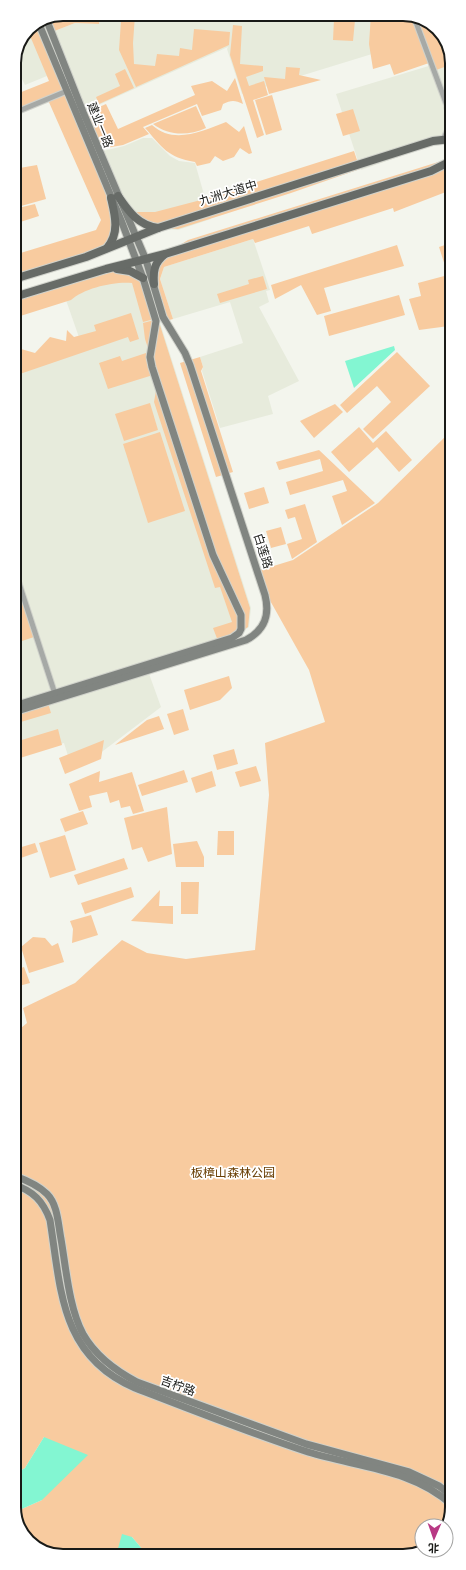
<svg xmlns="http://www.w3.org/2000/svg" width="466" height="1570" viewBox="0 0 466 1570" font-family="'Space Grotesk','Noto Sans SC',sans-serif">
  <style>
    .built { fill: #e7ebdc }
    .green { fill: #f8cb9f }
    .water { fill: #83f6d2 }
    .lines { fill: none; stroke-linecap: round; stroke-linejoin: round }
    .street-casing { stroke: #d0d2cb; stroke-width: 7 }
    .secondary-casing { stroke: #d0d2cb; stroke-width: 9 }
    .primary-casing { stroke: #d0d2cb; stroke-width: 10 }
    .street { stroke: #a6a9a6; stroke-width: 5 }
    .secondary { stroke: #818581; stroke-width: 7 }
    .primary { stroke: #676b67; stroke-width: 8 }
    .labels { text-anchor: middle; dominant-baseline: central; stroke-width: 3.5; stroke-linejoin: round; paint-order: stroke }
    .street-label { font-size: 12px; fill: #191a17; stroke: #fff }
    .park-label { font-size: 12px; fill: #673c01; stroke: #fff }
    .rim { fill: none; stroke: #191a17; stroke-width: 2 }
  </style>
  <rect width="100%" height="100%" fill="#f3f5ed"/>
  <g class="built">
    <path d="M100,14H409L435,26L451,54V123L441,142L361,170L336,94L432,65L424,42L372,54L242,94L227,49L228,47L83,112L52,32L75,23L99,24Z"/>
    <path d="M29,28L59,71L25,85L14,63Z"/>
    <path d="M143,138H152L170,156L179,161L195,163L211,219L178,230L164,229L129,211L99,152L124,146Z"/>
    <path d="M253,239L270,290L266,291L269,302L259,307L299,381L268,396L273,414L220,428L202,371L203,367L200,357L243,343L230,302L173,319L160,279L164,267Z"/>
    <path d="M95,269L148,285L251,608L249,627L235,637L14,706V364L81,343L59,280Z"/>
    <path d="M148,671L161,707L99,754L70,762L64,743L14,757V712Z"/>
  </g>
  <g class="green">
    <path d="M63,14H100L99,24L75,23L52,32L47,21Z"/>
    <path d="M101,14L135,15L133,43L134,64L155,66L157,54L179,56L180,48L192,50L194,29L230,32L229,45L136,87L119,50L121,21L100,20Z"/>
    <path d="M371,14L412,16L429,63L394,75L390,64L373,69L369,44Z"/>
    <path d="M416,18L435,26L450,65L436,70Z"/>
    <path d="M334,19L355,20L353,41L333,40Z"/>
    <path d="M37,25L63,90L14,111V95L49,81L28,31L29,28Z"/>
    <path d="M233,25L242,26L240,64L263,66V71L246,77L249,86L264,81L268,95L253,100L264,135L257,138L230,55Z"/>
    <path d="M286,67L300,68L299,75L321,80L269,94L264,77L285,79Z"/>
    <path d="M125,69L134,88L99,104L96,97L120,86L115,74Z"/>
    <path d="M235,78L243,104C235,100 231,100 223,104L221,110L202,116L197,104L143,127L149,134L123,145L100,149L86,113L106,104L118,129L195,95L191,86L212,81L227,91Z"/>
    <path d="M65,93L109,198L113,233L104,248L14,279V255L96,230L101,220L48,100Z"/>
    <path d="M272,95L282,130L266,135L255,100Z"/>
    <path d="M196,106L206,128C188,136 169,136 153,124Z"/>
    <path d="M353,109L360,131L343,136L336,114Z"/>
    <path d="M226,122L239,132L244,126L252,153L249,154L240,148L234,157L223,161L215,156L210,163L197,166L195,162C167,157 163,148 145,128L152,125C174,145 202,131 226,122Z"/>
    <path d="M354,151L360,169L291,193L178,229L164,228L135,217V212H155L197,201Z"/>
    <path d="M451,158V190L394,212L393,208L312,234L309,226L255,243L253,239L164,267L160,279L173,319L166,321L154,284L159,258L188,240Z"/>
    <path d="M37,165L46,199L14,208V169Z"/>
    <path d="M35,204L39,216L14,224V209Z"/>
    <path d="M451,243V332L449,326L419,330L409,299L421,296L418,283L448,275L439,247Z"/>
    <path d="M397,245L404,266L324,288L331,311L317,315L301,285L275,299L271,285Z"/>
    <path d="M112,269L143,279L158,318L143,322L132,283C115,281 84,288 71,300L14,318V295Z"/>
    <path d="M263,276L267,289L220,303L217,294L249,284L248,280Z"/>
    <path d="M399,295L405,315L329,336L324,316Z"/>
    <path d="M131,313L139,339L130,342L128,337L14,376V347L35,353L50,337L66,341L67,330L74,337L96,331L94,325Z"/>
    <path d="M158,319L250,608L248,627L234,636L218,641L213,628L232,622L220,587L215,588L154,402L158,379L145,339L143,323Z"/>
    <path d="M397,352L430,386L373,439L363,429L391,402L377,386L347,413L340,405Z"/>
    <path d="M146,353L153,375L108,389L99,363L120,356L122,361Z"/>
    <path d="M200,357L203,367L201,371L233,472L216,477L180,363Z"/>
    <path d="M150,403L158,430L124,441L115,414Z"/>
    <path d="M335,404L343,412L314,438L300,421Z"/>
    <path d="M359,427L373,443L386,431L412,460L399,472L377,447L349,472L331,452Z"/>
    <path d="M451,431L452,1507L445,1526H422V1549L412,1555L148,1556L132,1537L117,1552L119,1556H60L31,1544L15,1516V1512L42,1500L44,1437L25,1468L15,1474V1033L27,1023L23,1008L75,983L122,940L147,953L186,959L255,950L269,795L265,743L325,722L309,670L254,572L293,560L378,503Z"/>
    <path d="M160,432L185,511L148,523L123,444Z"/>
    <path d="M319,450L375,503L342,525L332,496L347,491L343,480L290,495L286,482L323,471L320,459L279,470L276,462Z"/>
    <path d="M264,487L269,503L249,509L244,493Z"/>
    <path d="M305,504L317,542L292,559L287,544L302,539L295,517L288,519L285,510Z"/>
    <path d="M281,527L286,544L271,548L266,531Z"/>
    <path d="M14,563L37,636L22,641L14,618Z"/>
    <path d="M229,676L232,688L220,700L190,710L184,690Z"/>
    <path d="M48,703L51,713L14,724V714Z"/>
    <path d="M183,709L189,730L174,735L167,714Z"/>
    <path d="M159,716L164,729L115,745L147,720Z"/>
    <path d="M58,729L62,745L20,758L15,742Z"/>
    <path d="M104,740L101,759L65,774L59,758Z"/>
    <path d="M234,749L238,764L217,770L213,755Z"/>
    <path d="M256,766L261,781L240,787L235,772Z"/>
    <path d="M184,770L188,782L142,796L138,785Z"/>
    <path d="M100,771L99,782L132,772L144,811L133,814L130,806L121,808L119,800L110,803L107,792L89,796L92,807L79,811L69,784Z"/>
    <path d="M212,771L216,786L196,793L191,778Z"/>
    <path d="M167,807L172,854L148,862L142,847L132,850L124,818Z"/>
    <path d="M83,811L88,824L65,832L60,819Z"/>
    <path d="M218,831H234V855H217Z"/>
    <path d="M65,835L76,870L50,878L39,843Z"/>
    <path d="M197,841L204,857V867H176L173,844Z"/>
    <path d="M35,843L38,852L15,860V849Z"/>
    <path d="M124,858L128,869L78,885L74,875Z"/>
    <path d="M181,882H199L198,914H181Z"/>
    <path d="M131,887L134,897L85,914L81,903Z"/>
    <path d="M160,890L159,906H173V924L131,921Z"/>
    <path d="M91,915L98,935L72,943L73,929L70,921Z"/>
    <path d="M33,937L45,938L52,946L58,943L64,962L29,973L21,947Z"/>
    <path d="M24,967L30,983L15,987V970Z"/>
  </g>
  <g class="water">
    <path d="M394,346L395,350L354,388L345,361Z"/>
    <path d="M44,1437L88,1455L42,1500L15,1512V1474L25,1468Z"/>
    <path d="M122,1534L132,1537L148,1556H119L117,1552Z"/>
  </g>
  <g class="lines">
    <g class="street-casing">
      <g id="street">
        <path d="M414,17L446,103L451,112"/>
        <path d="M14,113L67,91"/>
        <path d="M443,140L451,123L447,108"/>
        <path d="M14,568L55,694"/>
      </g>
    </g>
    <g class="secondary-casing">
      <g id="secondary">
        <path d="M14,706L232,638L239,633L241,629V615L213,555L152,367L150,357L156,321L143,278L121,220L39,24"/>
        <path d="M14,712L246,640C265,630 270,615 265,595L190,365L185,353L163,317L146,260L83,112L47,21"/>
        <path d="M15,1176C26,1180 38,1185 47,1194C58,1205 58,1224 61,1239C66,1268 69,1308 83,1334C95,1355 116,1371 137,1382L306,1444L409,1472L439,1486L452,1496"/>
        <path d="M15,1185C33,1191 43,1201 50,1220C61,1289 60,1356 135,1388C192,1410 250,1433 308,1452C357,1467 413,1469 452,1505"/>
      </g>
    </g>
    <g class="primary-casing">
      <g id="primary">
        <path d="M118,196C129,212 138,225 158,228"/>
        <path d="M107,248C120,233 115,215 111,198"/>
        <path d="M117,269L130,271L143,278"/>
        <path d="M14,279L86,257L158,228L433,141L451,139"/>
        <path d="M154,284C153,272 154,263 164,255"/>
        <path d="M14,297L106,269L165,254L431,171L451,161"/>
      </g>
    </g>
    <use href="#street" class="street"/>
    <use href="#secondary" class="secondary"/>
    <use href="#primary" class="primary"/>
  </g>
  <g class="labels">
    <g class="street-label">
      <text transform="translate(100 125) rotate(68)">建业一路</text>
      <text transform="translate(228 193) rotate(-17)">九洲大道中</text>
      <text transform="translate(263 551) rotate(72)">白莲路</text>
      <text transform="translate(178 1386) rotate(20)">吉柠路</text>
    </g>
    <g class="park-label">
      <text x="233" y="1173">板樟山森林公园</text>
    </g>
  </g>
  <path d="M0 0H466V1570H0ZM63 21H403A42 42 0 0 1 445 63V1507A42 42 0 0 1 403 1549H63A42 42 0 0 1 21 1507V63A42 42 0 0 1 63 21Z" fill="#fff" fill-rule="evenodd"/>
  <path class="rim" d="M63 21H403A42 42 0 0 1 445 63V1507A42 42 0 0 1 403 1549H63A42 42 0 0 1 21 1507V63A42 42 0 0 1 63 21Z"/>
  <g transform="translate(434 1538) rotate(182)"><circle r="19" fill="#ffffff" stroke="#a3a3a2"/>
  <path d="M0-3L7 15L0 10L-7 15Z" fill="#b83985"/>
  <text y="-6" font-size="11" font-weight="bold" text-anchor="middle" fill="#191a17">北</text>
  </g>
</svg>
